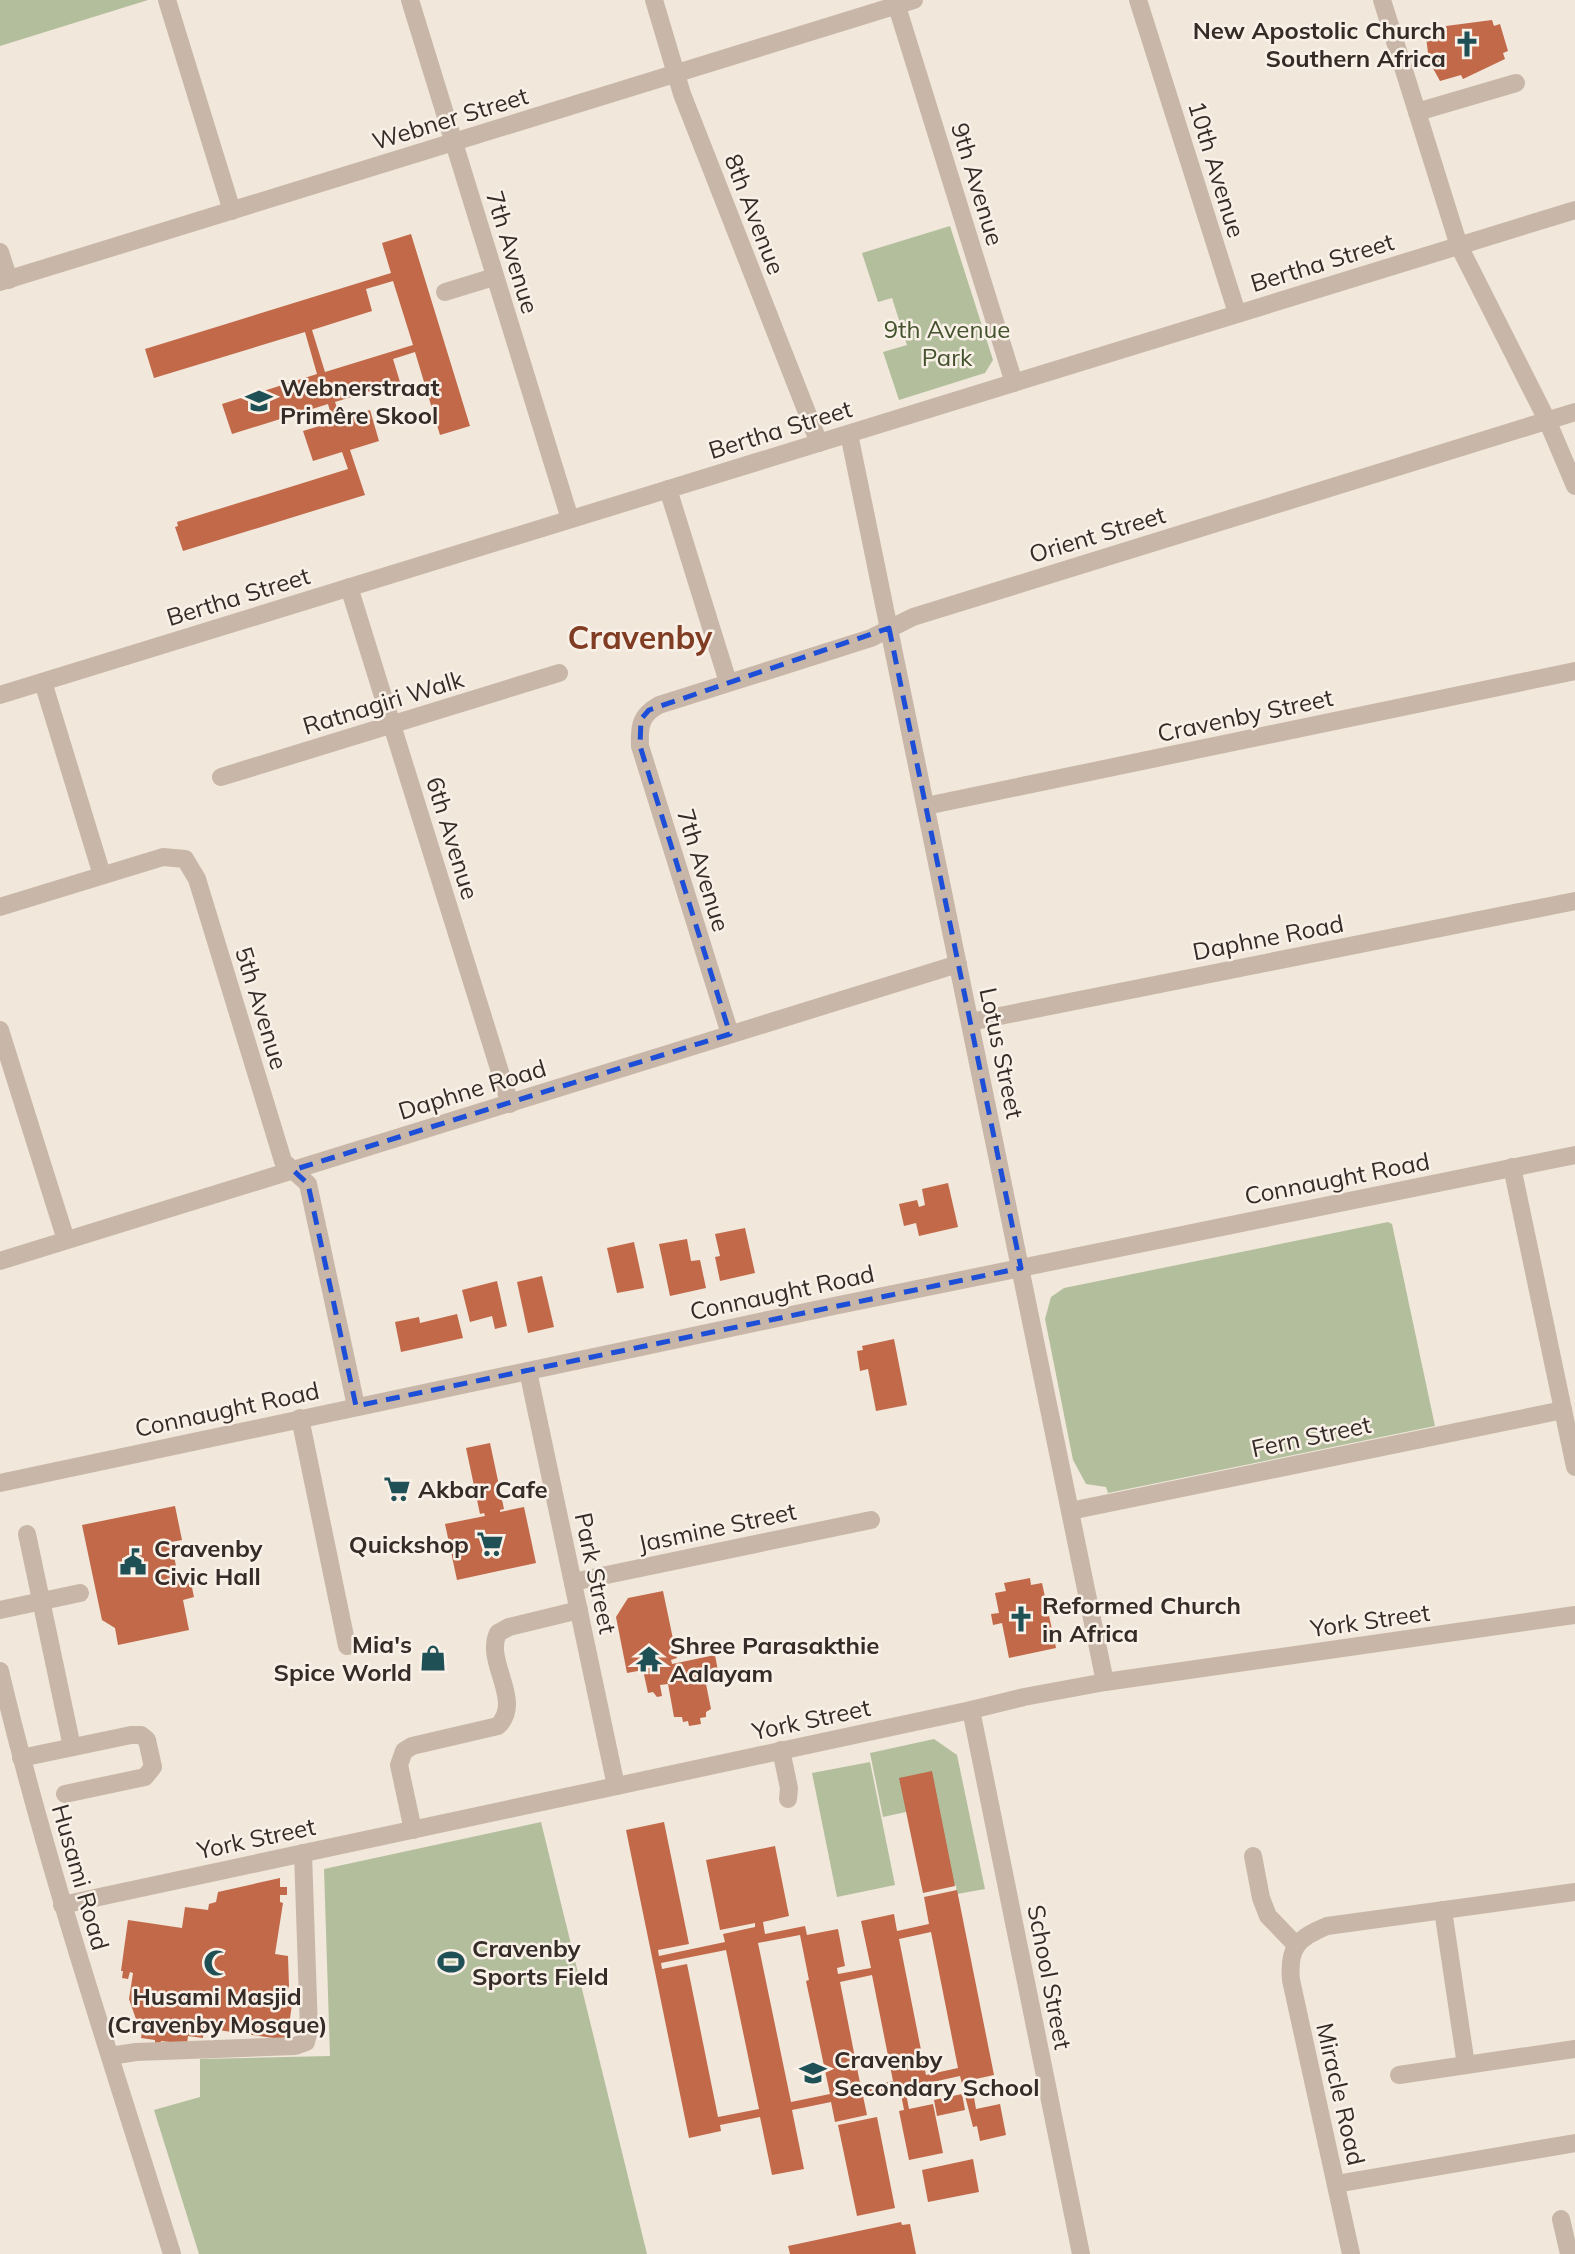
<svg xmlns="http://www.w3.org/2000/svg" width="1575" height="2254" viewBox="0 0 1575 2254" font-family="Mulish,sans-serif">
  <style>
    .green { fill: #b3bf9c }
    .building { fill: #c16949; fill-rule: evenodd }
    .lines { fill: none; stroke-linecap: round; stroke-linejoin: round }
    .minor { stroke: #c8b7a8; stroke-width: 18 }
    .marked { fill: none; stroke: #1d4ed8; stroke-width: 5; stroke-dasharray: 14 9; stroke-linejoin: round }
    .labels { text-anchor: middle; dominant-baseline: central; stroke-width: 5; stroke-linejoin: round; paint-order: stroke }
    .poi-label { font-size: 24px; font-weight: bold; fill: #352c28; stroke: #f9f1e8; text-anchor: start }
    .street-label { font-size: 24px; fill: #352c28; stroke: #f9f1e8 }
    .park-label { font-size: 24px; fill: #44532d; stroke: #f9f1e8 }
    .district-label { font-size: 32px; font-weight: bold; fill: #813c24; stroke: #f9f1e8 }
  </style>
  <rect width="100%" height="100%" fill="#f1e7db"/>
  <g class="green">
    <path d="M0,0H148L0,46Z"/>
    <path d="M950,226L993,360L985,373L899,400L883,352L907,345L892,298L878,302L862,253Z"/>
    <path d="M1388,1222L1392,1224L1435,1426L1108,1493L1106,1487L1086,1484L1073,1460L1045,1319L1051,1297L1064,1288Z"/>
    <path d="M934,1739L957,1755L985,1889L957,1894L956,1886L906,1812L883,1817L870,1753Z"/>
    <path d="M870,1762L895,1885L837,1897L812,1773Z"/>
    <path d="M541,1822L647,2254H199L154,2110L200,2097V2059L330,2056L324,1869Z"/>
  </g>
  <g class="building">
    <path d="M1492,20L1494,26L1500,24L1508,51L1503,53L1505,59L1463,79L1461,75L1440,81L1429,61L1426,37L1447,30L1446,26Z"/>
    <path d="M411,234L470,426L440,435L415,352L393,359L400,382L335,402L341,419L370,410L379,441L350,450L365,495L183,551L175,527L178,526L177,522L348,469L342,452L313,461L303,431L333,422L328,404L232,434L222,404L317,374L305,332L154,378L145,349L391,273L382,243ZM393,281L413,345L325,372L312,330L372,311L366,289Z"/>
    <path d="M948,1183L958,1227L919,1236L916,1223L904,1226L899,1204L917,1200L919,1207L925,1205L922,1189Z"/>
    <path d="M745,1228L755,1273L720,1281L715,1257L720,1256L715,1234Z"/>
    <path d="M687,1239L691,1261L700,1260L706,1288L670,1296L659,1244Z"/>
    <path d="M634,1242L644,1288L617,1293L607,1248Z"/>
    <path d="M542,1276L554,1327L528,1333L517,1282Z"/>
    <path d="M497,1281L507,1326L495,1329L492,1316L470,1322L462,1290Z"/>
    <path d="M457,1314L463,1338L401,1352L395,1322L419,1317L420,1323Z"/>
    <path d="M894,1339L907,1405L876,1411L868,1369L860,1371L857,1351L863,1350L862,1346Z"/>
    <path d="M490,1443L504,1509L500,1510V1512L524,1507L536,1563L457,1580L445,1524L485,1516L484,1513L480,1514L466,1448Z"/>
    <path d="M175,1506L182,1540L171,1542L180,1585L191,1583L194,1597L183,1600L189,1630L118,1645L115,1628L102,1620L82,1525Z"/>
    <path d="M1030,1578L1031,1585L1042,1583L1056,1648L1009,1658L1002,1623L993,1625L991,1614L999,1613L995,1593L1006,1591L1004,1583Z"/>
    <path d="M663,1591L677,1658L671,1660L672,1664L715,1655L718,1671L704,1674L711,1709L706,1712V1717L700,1718L701,1724L689,1726L688,1721L683,1722L682,1717H674L668,1684L660,1685L662,1696L657,1697L653,1692L648,1693L643,1670L627,1673L616,1617L628,1598Z"/>
    <path d="M932,1771L955,1886L923,1893L899,1778Z"/>
    <path d="M664,1822L689,1944L658,1950L659,1956L725,1942L723,1934L755,1927V1923L720,1930L706,1860L775,1846L789,1916L763,1922L765,1934L805,1926L807,1935L838,1929L845,1966L837,1968L838,1974L871,1968L861,1921L894,1914L897,1931L929,1924L924,1897L957,1890L994,2075L971,2080L976,2109L1000,2104L1006,2135L980,2141L977,2126L973,2127L960,2076L928,2083L929,2088L906,2093L909,2109L933,2104L943,2153L909,2160L899,2111L904,2110L901,2094L896,2095L895,2089L863,2096L867,2115L835,2122L831,2102L792,2110L804,2169L772,2175L760,2117L720,2125L721,2131L689,2138L626,1830ZM931,1932L958,2068L926,2075L899,1939ZM800,1935L809,1980L806,1981L830,2094L791,2102L758,1943ZM726,1950L759,2109L718,2117L687,1964L662,1969L661,1963ZM872,1975L893,2081L861,2088L840,1982Z"/>
    <path d="M280,1878V1887H287V1895H280V1902L283,1903L275,1954L288,1956L289,1986L282,2003L292,2004L287,2040L204,2028L203,2038L188,2036L187,2044L161,2041L160,2045H155V2040L141,2038L143,2026L138,2025L129,1999L133,1973L130,1972L128,1979L122,1978L123,1971H121L128,1920L182,1928L185,1907L208,1910L209,1904L216,1902L218,1892Z"/>
    <path d="M962,2094L965,2110L937,2116L934,2100Z"/>
    <path d="M877,2117L895,2208L857,2216L838,2125Z"/>
    <path d="M973,2159L979,2192L928,2202L922,2170Z"/>
    <path d="M901,2222L902,2225L910,2224L916,2254H790L788,2246Z"/>
  </g>
  <g class="lines">
    <g class="minor">
      <path d="M167,0L232,211"/>
      <path d="M410,0L570,519"/>
      <path d="M654,0L682,94L819,443"/>
      <path d="M895,0L1014,383"/>
      <path d="M1138,0L1237,313"/>
      <path d="M1382,0L1459,246L1547,420L1575,486"/>
      <path d="M1417,112L1516,83"/>
      <path d="M0,252L9,280"/>
      <path d="M0,282L914,0"/>
      <path d="M445,292L494,277"/>
      <path d="M849,434L1105,1682"/>
      <path d="M668,489L728,682"/>
      <path d="M349,587L510,1104"/>
      <path d="M43,682L102,875"/>
      <path d="M0,695L1575,210"/>
      <path d="M221,777L559,673"/>
      <path d="M926,806L1575,671"/>
      <path d="M0,907L163,857L185,859L197,879L283,1161L308,1184L356,1406"/>
      <path d="M970,1022L1575,901"/>
      <path d="M0,1030L66,1240"/>
      <path d="M730,1034L640,746C639,725 641,715 659,705L871,638L913,617L1575,412"/>
      <path d="M1512,1167L1575,1467"/>
      <path d="M0,1261L958,964"/>
      <path d="M528,1371L616,1786"/>
      <path d="M300,1418L347,1646"/>
      <path d="M0,1483L834,1306L1575,1155"/>
      <path d="M1070,1511L1563,1410"/>
      <path d="M27,1534L72,1747"/>
      <path d="M573,1582L871,1520"/>
      <path d="M0,1610L80,1593"/>
      <path d="M0,1671C47,1869 112,2061 172,2254"/>
      <path d="M971,1710L1081,2254"/>
      <path d="M781,1750L789,1788L788,1799"/>
      <path d="M21,1758L131,1735H141L147,1740L153,1767L145,1777L65,1794"/>
      <path d="M413,1830L399,1765L404,1751L412,1746L498,1726C524,1700 484,1662 498,1633L509,1627L579,1610"/>
      <path d="M1253,1856L1261,1898L1268,1916L1296,1945"/>
      <path d="M62,1905L971,1710L1024,1697L1105,1682L1575,1615"/>
      <path d="M110,2056L136,2052L295,2046L306,2042L309,2030L303,1853"/>
      <path d="M1466,2065L1575,2049"/>
      <path d="M1399,2075L1466,2065L1443,1910"/>
      <path d="M1336,2184L1575,2143"/>
      <path d="M1561,2219L1569,2254"/>
      <path d="M1351,2254L1291,1980C1288,1947 1298,1938 1327,1926L1575,1892"/>
    </g>
  </g>
  <path class="marked" d="M889,628L1021,1268L356,1406L308,1184L293,1170L730,1034L640,746L641,719L649,710Z"/>
  <defs>
    <g id="church-bare" transform="scale(2.1)"><path d="M-1.2-6h2.4v3.5h3.3v2.4h-3.3V6h-2.4V-.1h-3.3v-2.4h3.3Z" fill="#1f5055" stroke="#f9f1e8" stroke-width="2.5" paint-order="stroke"/></g>
    <g id="school-bare" transform="scale(2.1)"><path d="M0-5L7-2L0 1L-7-2ZM-4 1L0 2.5L4 1V4Q0 6-4 4Z" fill="#1f5055" stroke="#f9f1e8" stroke-width="2.5" paint-order="stroke"/></g>
    <g id="supermarket-bare" transform="scale(2.1)"><path d="M-6-5.5h2.5l.6 2H6L4.5 2H-2.5L-4.4-4H-6ZM-1.5 3.2a1.3 1.3 0 1 0 .1 0ZM3 3.2a1.3 1.3 0 1 0 .1 0Z" fill="#1f5055" stroke="#f9f1e8" stroke-width="2.5" paint-order="stroke"/></g>
    <g id="civic-bare" transform="scale(2.1)"><path d="M-.6-6.5H3V-4.5H.6V-3L4-1V1h2V6H-6V1h2V-1L-.6-3ZM-1.2 2.5V6h2.4V2.5Z" fill="#1f5055" stroke="#f9f1e8" stroke-width="2.5" paint-order="stroke"/></g>
    <g id="shop-bare" transform="scale(2.1)"><path d="M-5-2.5h2.3a2.7 3.5 0 0 1 5.4 0H5L5.5 6h-11ZM-1.5-2.5h3a1.5 2.3 0 0 0-3 0Z" fill="#1f5055" stroke="#f9f1e8" stroke-width="2.5" paint-order="stroke"/></g>
    <g id="temple-bare" transform="scale(2.1)"><path d="M0-6L5-2H3V0L6.5 2.5H4V6H1.5V3h-3V6H-4V2.5H-6.5L-3 0V-2H-5Z" fill="#1f5055" stroke="#f9f1e8" stroke-width="2.5" paint-order="stroke"/></g>
    <g id="stadium-bare" transform="scale(2.1)"><path d="M0-5a6.5 5 0 1 0 0 10a6.5 5 0 1 0 0-10ZM-3.5-1.8h7v3.6h-7Z" fill="#1f5055" stroke="#f9f1e8" stroke-width="2.5" paint-order="stroke"/></g>
    <g id="mosque-bare" transform="scale(2.1)"><path d="M3.5-4.9A6 6 0 1 0 3.5 4.9A5 5 0 1 1 3.5-4.9Z" fill="#1f5055" stroke="#f9f1e8" stroke-width="2.5" paint-order="stroke"/></g>
  </defs>
  <g fill-rule="evenodd">
    <use href="#church-bare" x="1467" y="44"/>
    <use href="#school-bare" x="259" y="401"/>
    <use href="#supermarket-bare" x="397" y="1489"/>
    <use href="#supermarket-bare" x="490" y="1544"/>
    <use href="#civic-bare" x="133" y="1562"/>
    <use href="#church-bare" x="1021" y="1619"/>
    <use href="#shop-bare" x="433" y="1658"/>
    <use href="#temple-bare" x="649" y="1659"/>
    <use href="#stadium-bare" x="451" y="1962"/>
    <use href="#mosque-bare" x="217" y="1963"/>
    <use href="#school-bare" x="813" y="2073"/>
  </g>
  <g class="labels">
    <g class="poi-label">
      <text x="1446" y="30" text-anchor="end">New Apostolic Church<tspan x="1446" dy="28">Southern Africa</tspan></text>
      <text x="280" y="387">Webnerstraat<tspan x="280" dy="28">Primêre Skool</tspan></text>
      <text x="418" y="1489">Akbar Cafe</text>
      <text x="469" y="1544" text-anchor="end">Quickshop</text>
      <text x="154" y="1548">Cravenby<tspan x="154" dy="28">Civic Hall</tspan></text>
      <text x="1042" y="1605">Reformed Church<tspan x="1042" dy="28">in Africa</tspan></text>
      <text x="412" y="1644" text-anchor="end">Mia's<tspan x="412" dy="28">Spice World</tspan></text>
      <text x="670" y="1645">Shree Parasakthie<tspan x="670" dy="28">Aalayam</tspan></text>
      <text x="472" y="1948">Cravenby<tspan x="472" dy="28">Sports Field</tspan></text>
      <text x="217" y="1996" text-anchor="middle">Husami Masjid<tspan x="217" dy="28">(Cravenby Mosque)</tspan></text>
      <text x="834" y="2059">Cravenby<tspan x="834" dy="28">Secondary School</tspan></text>
    </g>
    <g class="street-label">
      <text transform="translate(450 118) rotate(-17)">Webner Street</text>
      <text transform="translate(1217 169) rotate(73)">10th Avenue</text>
      <text transform="translate(978 184) rotate(73)">9th Avenue</text>
      <text transform="translate(755 214) rotate(69)">8th Avenue</text>
      <text transform="translate(513 252) rotate(73)">7th Avenue</text>
      <text transform="translate(1322 262) rotate(-17)">Bertha Street</text>
      <text transform="translate(780 429) rotate(-17)">Bertha Street</text>
      <text transform="translate(1097 534) rotate(-17)">Orient Street</text>
      <text transform="translate(238 596) rotate(-17)">Bertha Street</text>
      <text transform="translate(383 702) rotate(-17)">Ratnagiri Walk</text>
      <text transform="translate(1245 715) rotate(-12)">Cravenby Street</text>
      <text transform="translate(453 838) rotate(73)">6th Avenue</text>
      <text transform="translate(704 870) rotate(73)">7th Avenue</text>
      <text transform="translate(1268 937) rotate(-11)">Daphne Road</text>
      <text transform="translate(262 1008) rotate(73)">5th Avenue</text>
      <text transform="translate(1002 1053) rotate(78)">Lotus Street</text>
      <text transform="translate(472 1089) rotate(-17)">Daphne Road</text>
      <text transform="translate(1337 1178) rotate(-11)">Connaught Road</text>
      <text transform="translate(782 1292) rotate(-12)">Connaught Road</text>
      <text transform="translate(227 1409) rotate(-12)">Connaught Road</text>
      <text transform="translate(1311 1436) rotate(-12)">Fern Street</text>
      <text transform="translate(717 1527) rotate(-12)">Jasmine Street</text>
      <text transform="translate(596 1573) rotate(78)">Park Street</text>
      <text transform="translate(1370 1620) rotate(-8)">York Street</text>
      <text transform="translate(811 1719) rotate(-12)">York Street</text>
      <text transform="translate(256 1838) rotate(-12)">York Street</text>
      <text transform="translate(81 1877) rotate(74)">Husami Road</text>
      <text transform="translate(1050 1977) rotate(79)">School Street</text>
      <text transform="translate(1341 2094) rotate(77)">Miracle Road</text>
    </g>
    <g class="park-label">
      <text x="947" y="329">9th Avenue<tspan x="947" dy="28">Park</tspan></text>
    </g>
    <g class="district-label">
      <text x="640" y="637">Cravenby</text>
    </g>
  </g>
</svg>
